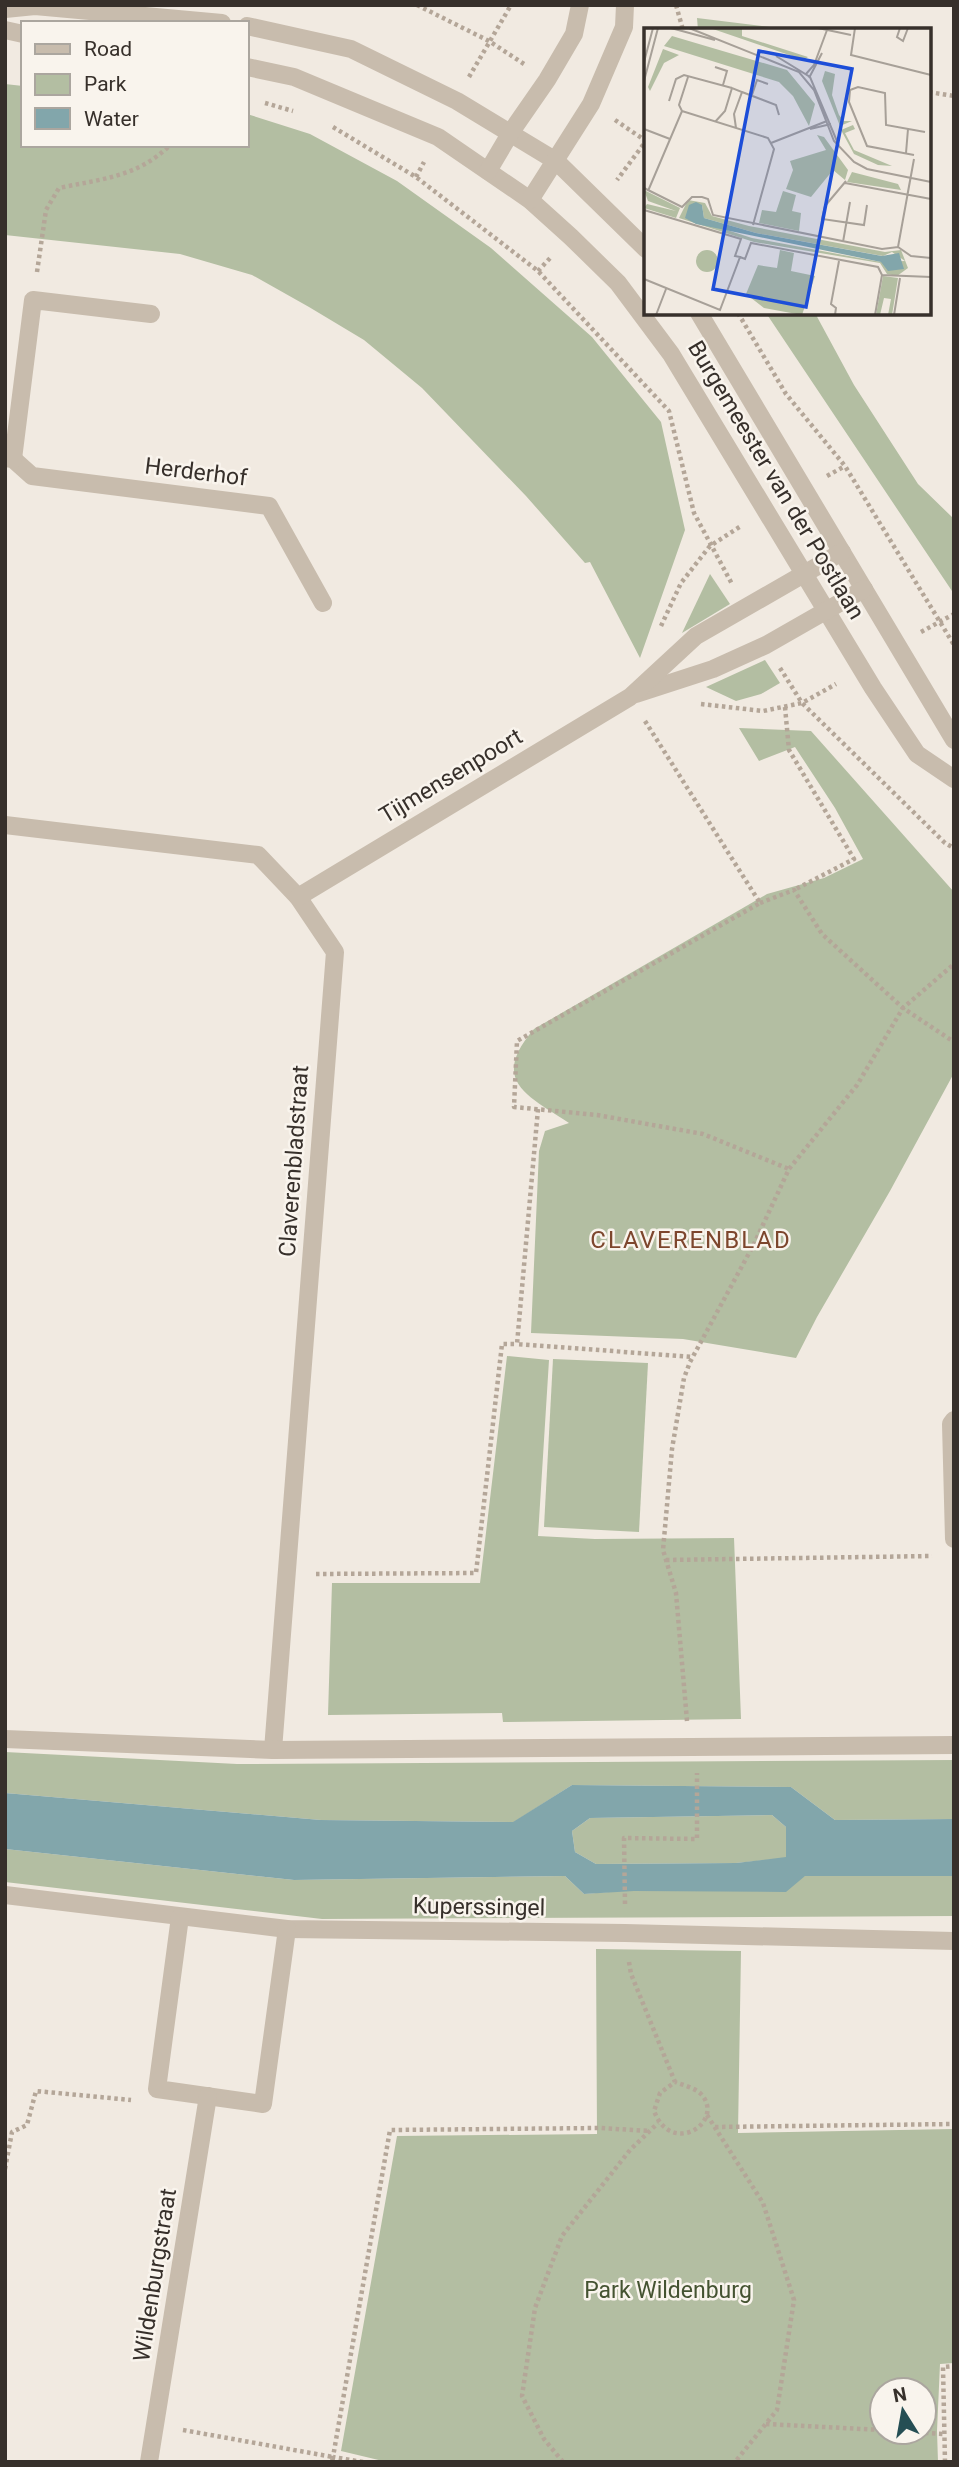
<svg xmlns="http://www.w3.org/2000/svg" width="959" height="2467" viewBox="0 0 959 2467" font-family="Roboto,sans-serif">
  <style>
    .green { fill: #b3bea2; fill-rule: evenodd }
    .water { fill: #82a6ab; fill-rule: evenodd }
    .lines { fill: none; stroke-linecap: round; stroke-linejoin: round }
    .path { stroke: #b4a698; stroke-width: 4.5; stroke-dasharray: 3.5 3.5; stroke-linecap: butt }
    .minor { stroke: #c8bcad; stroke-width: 18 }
    .labels { text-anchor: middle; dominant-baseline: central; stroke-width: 5; stroke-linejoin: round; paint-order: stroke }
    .street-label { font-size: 23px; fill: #37302b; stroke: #f9f4ed }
    .park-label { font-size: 23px; fill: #445331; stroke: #f9f4ed }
    .neighbourhood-label { font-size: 24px; letter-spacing: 2px; fill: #7d462d; stroke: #f9f4ed }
    .inset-road { fill: none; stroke: #a7a098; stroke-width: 2 }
    .view { fill: #1d4ed8; fill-opacity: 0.15; stroke: #1d4ed8; stroke-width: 3.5 }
    .inset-edge { fill: none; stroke: #37302b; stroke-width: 3.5 }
  </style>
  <rect width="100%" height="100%" fill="#f1eae1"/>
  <g class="green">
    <path d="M697,18L795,30H698Z"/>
    <path d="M5,84L23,86V145H247V114L310,134L397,181L491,248L592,337L661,422L685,530L640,658L590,562L585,563L526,496L422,388L364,340L309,307L252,275L180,254L5,235Z"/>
    <path d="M766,313H815L854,385L918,484L954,519V594Z"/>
    <path d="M710,574L730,604L682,633Z"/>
    <path d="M765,660L780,683L761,694L736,701L706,687Z"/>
    <path d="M739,728L811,731L954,892V1073L890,1191L817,1317L796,1358L683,1339L531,1333L539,1151L545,1131L569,1123C528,1096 489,1081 534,1029L767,894L824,878L863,859L835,808L795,747L759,761Z"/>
    <path d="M507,1356L549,1360L538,1536L595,1539L734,1538L741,1719L503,1722L502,1713L328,1715L332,1583H480Z"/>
    <path d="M553,1359L648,1363L639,1532L544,1527Z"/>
    <path d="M5,1752L237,1764L954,1760V1819L835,1820L791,1787L572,1785L514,1822L321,1820L5,1793Z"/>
    <path d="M772,1815L786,1827V1858L736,1863L596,1864L575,1852L572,1831L590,1818Z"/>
    <path d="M5,1849L294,1880L565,1876L584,1894L805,1876H954V1916L322,1919L5,1882Z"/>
    <path d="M596,1949L741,1951L738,2133L954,2129V2363L940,2364L937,2431L938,2462H387L341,2451L397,2136L597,2134ZM882,2390H924V2432H882Z"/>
  </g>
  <path class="water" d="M572,1785L791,1787L835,1820L954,1819V1876H805L786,1892L634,1891L584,1894L565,1876L294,1880L5,1849V1793L321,1820L513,1822ZM772,1815L786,1827V1857L736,1863L596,1864L575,1852L572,1831L590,1818Z"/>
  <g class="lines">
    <g class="path">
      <path d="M417,5L489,41L524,64"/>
      <path d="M676,5L683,30"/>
      <path d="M469,77L511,5"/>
      <path d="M929,92L954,96"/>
      <path d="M265,103L293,111"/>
      <path d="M615,120L646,141L617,180"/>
      <path d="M333,127L416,177L538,271L669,411L694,513L732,584"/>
      <path d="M416,177L424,162"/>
      <path d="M538,271L552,256"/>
      <path d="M37,272L46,210L59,188C101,179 138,177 170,145"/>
      <path d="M738,313L786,394L845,466L954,645"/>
      <path d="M827,476L845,466"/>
      <path d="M661,626L681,583L710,546L741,526"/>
      <path d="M921,632L954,614"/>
      <path d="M780,668L802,703L945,843L954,848"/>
      <path d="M701,704L763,711L802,703L836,684"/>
      <path d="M785,707L789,750L854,859L794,890"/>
      <path d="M645,721L760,903L517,1041L514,1107L597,1115L703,1134L789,1169"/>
      <path d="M760,903L794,890L822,934L903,1008L954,1042"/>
      <path d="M538,1109L517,1344L693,1357"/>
      <path d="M666,1560L932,1556"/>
      <path d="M316,1574L476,1573L502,1344H517"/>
      <path d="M687,1721L676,1593L663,1550L672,1449L684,1378L690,1362L754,1244L789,1169L857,1085L903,1008L954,964"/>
      <path d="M625,1904L624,1838L697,1839V1773"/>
      <path d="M629,1962L631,1974L675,2082L660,2093L654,2111C672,2158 726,2121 701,2094C695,2088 683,2085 675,2082"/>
      <path d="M707,2115L763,2203L794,2300L777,2410L735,2462"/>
      <path d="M715,2127L954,2124"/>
      <path d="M5,2169L12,2132L27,2125L36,2091L131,2100"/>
      <path d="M766,2424L882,2430"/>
      <path d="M183,2430L333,2457L332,2462"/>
      <path d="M911,2432L944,2434"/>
      <path d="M363,2462L333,2457L390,2130L600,2128L650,2131"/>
      <path d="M563,2462L544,2439L522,2396L535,2308L562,2236L630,2150L658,2123"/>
      <path d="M945,2462L943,2367L954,2366"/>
    </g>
    <g class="minor">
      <path d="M5,9L35,6L222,23"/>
      <path d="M247,26L351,49L457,101L556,161L646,249"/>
      <path d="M5,30L23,34"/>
      <path d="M247,67L294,77L438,137L530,200L571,237L618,283L671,354L873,688L917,754L954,779"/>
      <path d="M488,171L511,132L547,80L574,34L580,5"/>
      <path d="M530,200L591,104L624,27L625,5"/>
      <path d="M699,313L954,740"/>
      <path d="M5,458L13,459L32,476L269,506L323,603"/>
      <path d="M13,459L33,300L151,314"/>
      <path d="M636,694L713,669L766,645L864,589"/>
      <path d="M5,825L258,855L298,897L335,952L273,1750"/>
      <path d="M298,897L630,697L696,636L842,552"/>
      <path d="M954,1420L951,1424L954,1539"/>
      <path d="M5,1739L273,1750L954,1745"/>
      <path d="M5,1895L287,1929L625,1933L954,1941"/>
      <path d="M180,1917L157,2089L263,2104L287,1929"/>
      <path d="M149,2462L208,2096"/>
    </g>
  </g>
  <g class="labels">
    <g class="street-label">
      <text transform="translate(196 472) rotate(7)">Herderhof</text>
      <text transform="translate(776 480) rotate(59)">Burgemeester van der Postlaan</text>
      <text transform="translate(451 776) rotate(-31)">Tijmensenpoort</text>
      <text transform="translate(294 1161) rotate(-86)">Claverenbladstraat</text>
      <text transform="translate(479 1907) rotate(1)">Kuperssingel</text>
      <text transform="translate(155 2275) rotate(-81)">Wildenburgstraat</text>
    </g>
    <g class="park-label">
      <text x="668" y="2290">Park Wildenburg</text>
    </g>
    <g class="neighbourhood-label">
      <text x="691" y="1240">CLAVERENBLAD</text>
    </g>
  </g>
  <g transform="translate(644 28)">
    <rect width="287" height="287" fill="#f1eae1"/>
    <path d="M66,0H98V8L164,29L160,32ZM28,8L143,42L171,76L165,98L149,68L135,54L20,18ZM19,21L35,27L20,35L6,63L4,59ZM181,43L191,46L188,67L195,87L200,93H208L196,98L178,53ZM209,97L211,101L201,105L210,122L248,138L234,137L210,126L197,102ZM173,107L180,109L204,142L201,152L189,142L167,169L142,161L149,142L146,133L182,122ZM208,144L254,156L257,162L203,154ZM0,162L36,180L32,190L0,180L3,176L32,183L4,173ZM139,163L152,167L148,183L157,185L155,203L115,195L118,182L132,184ZM44,172L61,175L68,188L105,198L241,224L257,222L264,240L253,248L243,246L236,235L110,214L35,190ZM58,177L60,190L112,205L239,228L248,224L261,233L237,234L108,210L58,194ZM52 233a11 11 0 1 1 22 0a11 11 0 1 1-22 0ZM136,222L150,225L147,243L171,248L158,287L120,280L102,266L114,237L133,240ZM239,248L254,250L248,287H244L247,271L240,270L236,287H232Z" fill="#b3bea2" fill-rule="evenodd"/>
    <path d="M52,174L58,177L60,190L112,205L238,228L255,225L260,241L244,243L237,234L52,196L41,190L45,177Z" fill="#82a6ab"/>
    <path class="inset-road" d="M27,0L71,12M45,0L155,44L170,62L190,113L210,134L223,141L287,154M174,0L207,7M211,0L207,27L287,47M256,0L253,9L259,13L264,0M132,28L166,49L195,118M0,34L9,0M71,39L83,43L79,57M162,46L170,37L183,2M165,50L178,25M0,53L14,0M98,64L132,77L135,87M108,67L113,52L124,56M25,73L32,51L40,47L88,60M38,83L35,77L44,49M71,94L81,83L88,60L98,64L90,86L92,100M0,101L26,111M166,101L187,96M127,115L183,93M262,125L264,101M270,127L223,118L205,74L206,62L214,59L241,65L242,97L281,104M202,153L181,178L178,191L220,197L223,177M201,155L287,171M0,160L38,179L48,169H58L64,171L69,187L238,221L254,219L267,228L287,230M4,163L38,83L124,110L130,121L109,197M263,169L270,131M0,182L97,211L91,228L96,229L76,282L0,251M199,214L206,174M254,219L270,131M96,229L101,231L107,215L234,239L238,247L287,249M12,287L22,261M191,287L192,280L187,276L195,233M231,287L238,247M250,287L256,250"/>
    <path class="view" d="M115,23L208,41L162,279L69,261Z"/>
    <rect width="287" height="287" class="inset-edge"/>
  </g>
  <rect width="959" height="2467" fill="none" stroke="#37302b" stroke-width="14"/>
  <rect x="21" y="21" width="228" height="126" fill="#f9f4ed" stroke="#aba69f" stroke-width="2"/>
  <rect x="35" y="44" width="35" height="10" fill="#c8bcad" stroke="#aba69f" stroke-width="2"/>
  <text x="84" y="56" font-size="21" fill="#37302b">Road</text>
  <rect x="35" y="74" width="35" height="21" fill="#b3bea2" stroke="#aba69f" stroke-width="2"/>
  <text x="84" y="91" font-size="21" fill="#37302b">Park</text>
  <rect x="35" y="108" width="35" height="21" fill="#82a6ab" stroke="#aba69f" stroke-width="2"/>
  <text x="84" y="126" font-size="21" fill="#37302b">Water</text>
  <g transform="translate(903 2411) rotate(349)"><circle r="33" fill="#f9f4ed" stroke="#aba69f" stroke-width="2"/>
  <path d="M0-5L12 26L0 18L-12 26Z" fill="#254e54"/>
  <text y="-10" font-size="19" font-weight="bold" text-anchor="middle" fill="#37302b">N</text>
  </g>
</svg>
